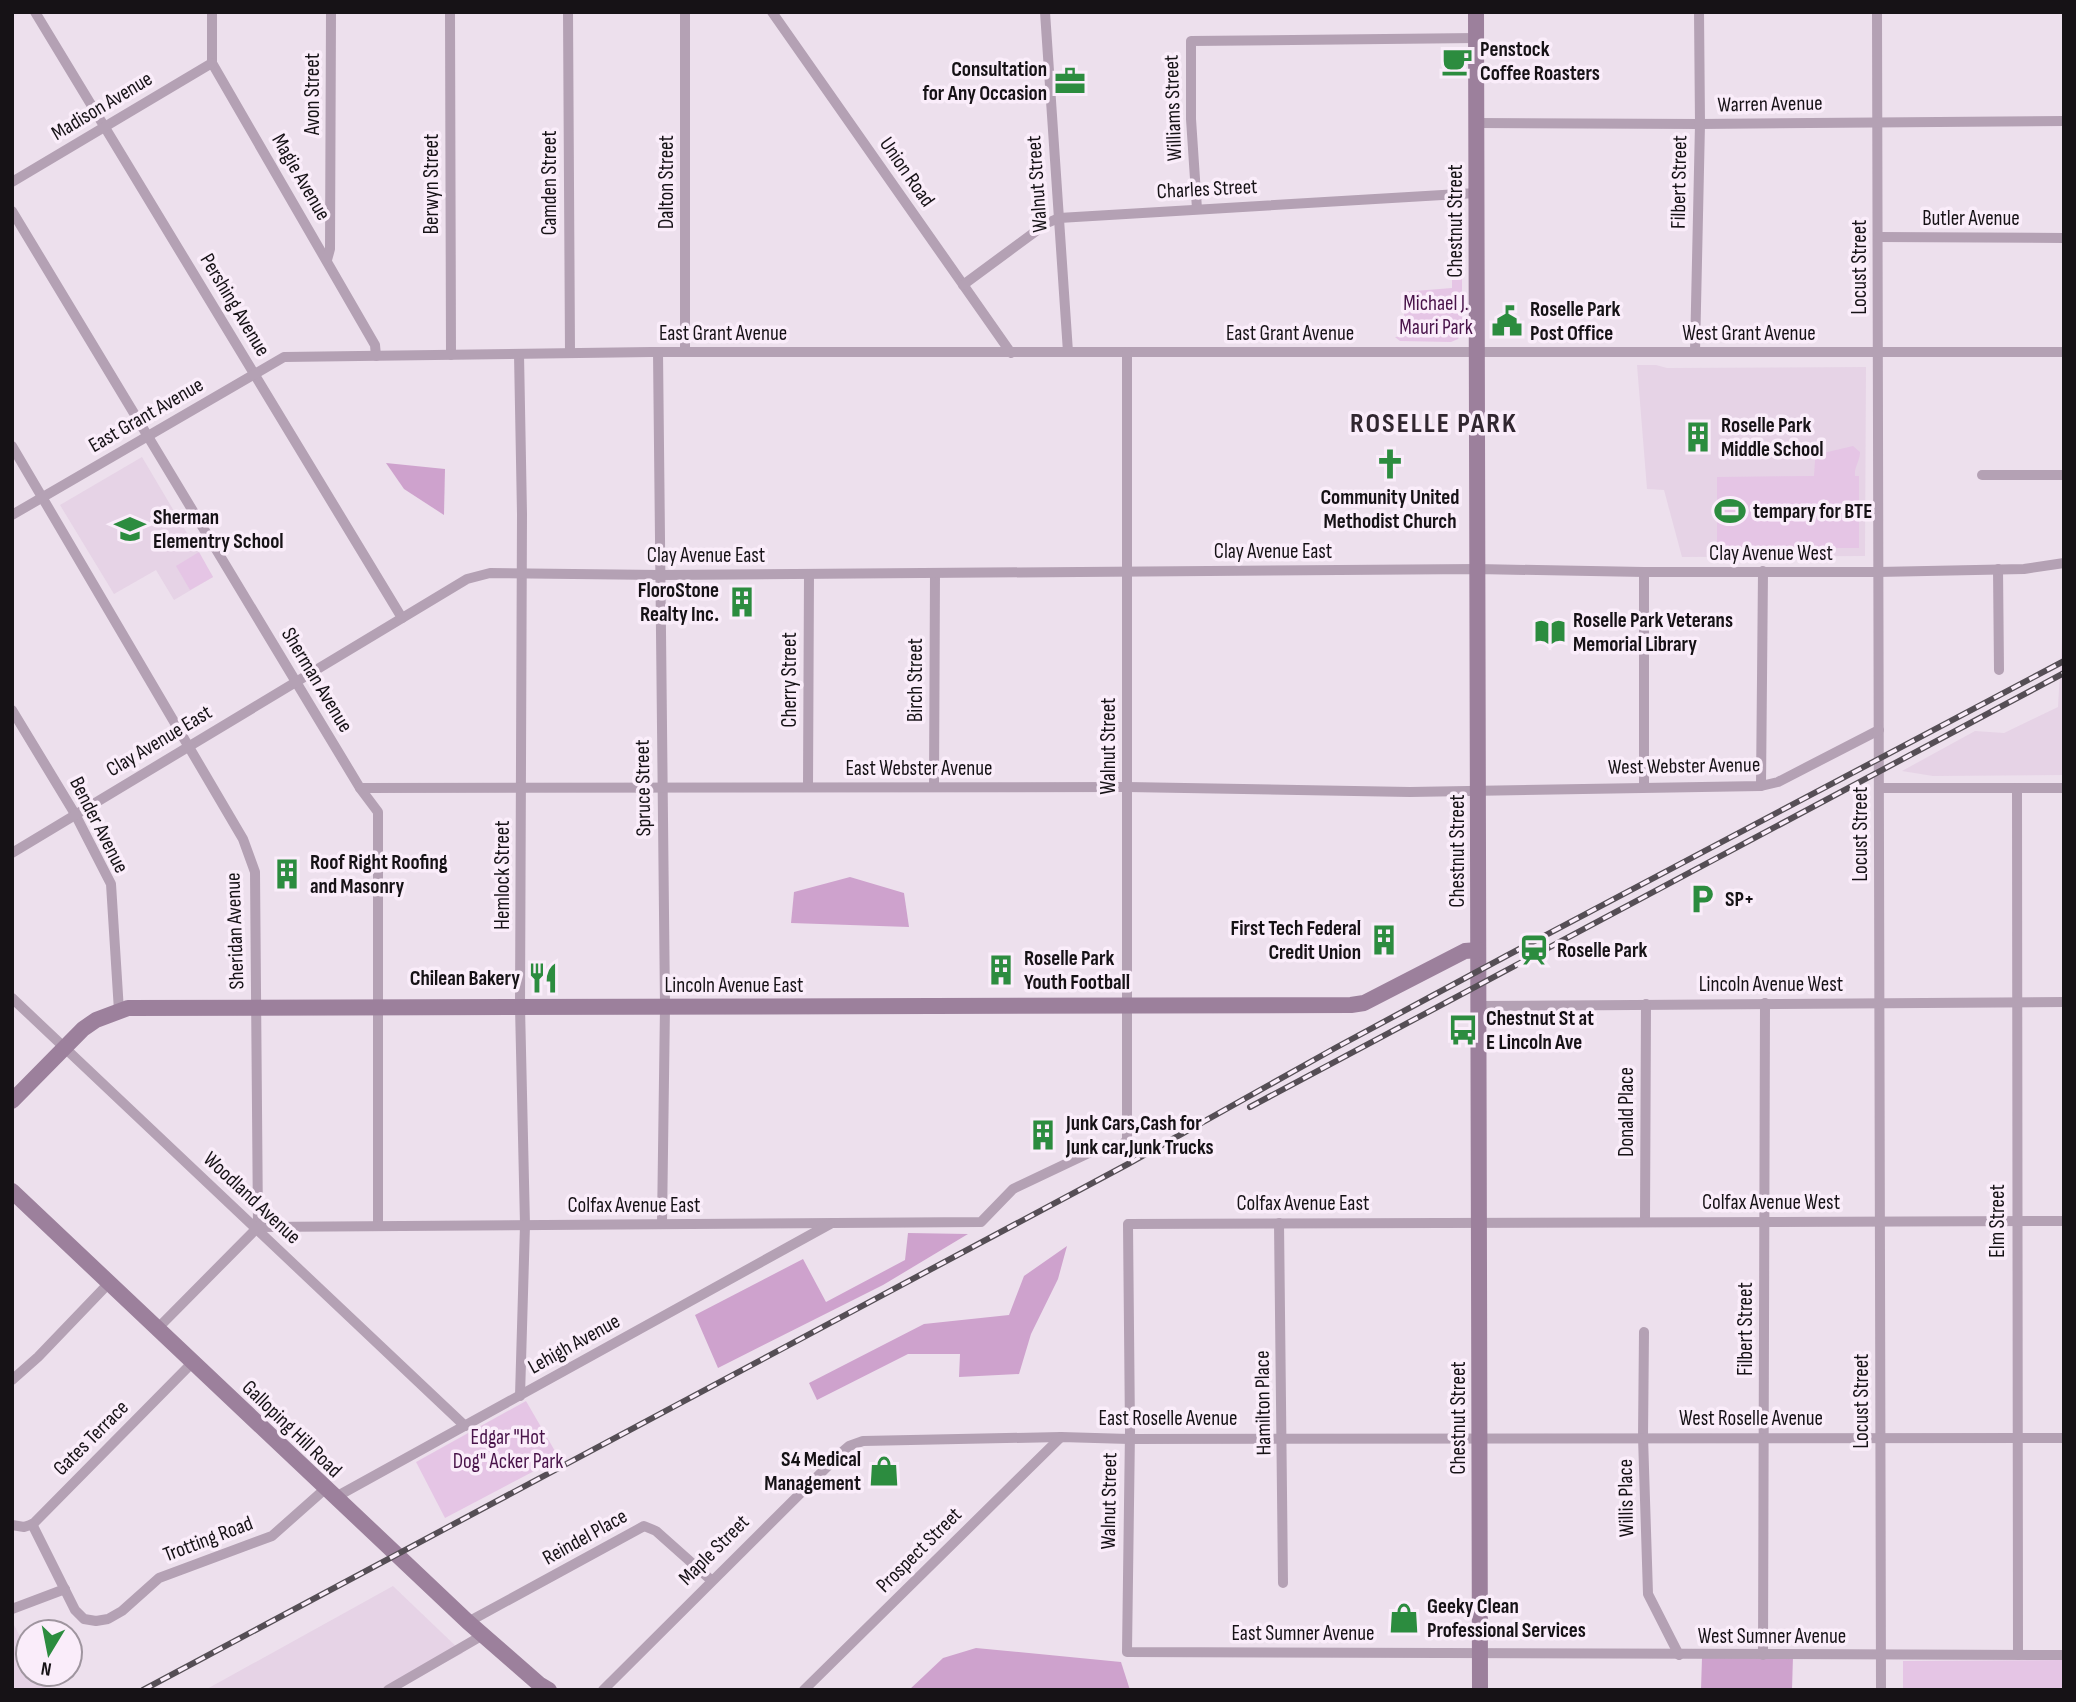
<svg xmlns="http://www.w3.org/2000/svg" width="2076" height="1702" viewBox="0 0 2076 1702" font-family="'Sofia Sans Condensed',sans-serif">
  <style>
    .built { fill: #e6d3e6 }
    .green { fill: #e5c5e5 }
    .forest { fill: #cea2cd }
    .lines { fill: none; stroke-linecap: round; stroke-linejoin: round }
    .street { stroke: #b4a1b4; stroke-width: 10 }
    .secondary { stroke: #9c809c; stroke-width: 16 }
    .rail-casing { stroke: #554e55; stroke-width: 6 }
    .rail { stroke: #faedfa; stroke-width: 3.5; stroke-dasharray: 10; stroke-linecap: butt }
    .labels { text-anchor: middle; dominant-baseline: central; stroke-width: 7; stroke-linejoin: round; paint-order: stroke }
    .poi-label { font-size: 21px; font-weight: bold; fill: #161216; stroke: #faedfa; text-anchor: start }
    .street-label { font-size: 21px; fill: #161216; stroke: #faedfa }
    .park-label { font-size: 21px; fill: #481349; stroke: #faedfa }
    .district-label { font-size: 28px; font-weight: bold; letter-spacing: 2px; fill: #312730; stroke: #faedfa }
  </style>
  <rect width="100%" height="100%" fill="#ede0ed"/>
  <g class="built">
    <path d="M1637,365H1656L1667,368L1866,367L1865,556L1682,557L1664,490L1647,489Z"/>
    <path d="M142,457L213,577L174,600L156,570L114,594L60,505Z"/>
    <path d="M2064,600V775L1933,776L1902,771L1975,731L2004,733L2058,707Z"/>
    <path d="M393,1586L463,1653L393,1690H205Z"/>
    <path d="M12,1621L28,1652V1674H39L47,1690H12Z"/>
  </g>
  <g class="green">
    <path d="M1454,278L1462,279V332L1458,339L1451,342L1400,341L1395,337L1406,336L1402,292L1452,288V280Z"/>
    <path d="M1853,446L1860,452C1860,461 1854,467 1855,476H1859V548H1717V477L1814,476L1815,460L1819,454Z"/>
    <path d="M199,552L213,577L190,590L176,566Z"/>
    <path d="M526,1401L559,1458L445,1518L416,1462Z"/>
    <path d="M2064,1660V1690H1903V1661Z"/>
  </g>
  <g class="forest">
    <path d="M386,463L445,469L444,515L404,489Z"/>
    <path d="M850,877L904,893L909,927L791,923L794,892Z"/>
    <path d="M908,1233L968,1234L883,1285L718,1368L695,1315L803,1259L826,1302L905,1260Z"/>
    <path d="M1067,1246L1058,1279L1031,1334L1019,1374L959,1377L960,1354H908L817,1400L809,1383L924,1324L1009,1315L1024,1276Z"/>
    <path d="M976,1648L1121,1662L1130,1690H909L943,1658Z"/>
    <path d="M1793,1656L1792,1690H1701L1702,1657Z"/>
  </g>
  <g class="lines">
    <g class="street">
      <path d="M35,12L402,618"/>
      <path d="M212,12V63L375,345L376,356"/>
      <path d="M450,12L451,355"/>
      <path d="M568,12L570,353"/>
      <path d="M772,12L1011,353"/>
      <path d="M1045,12L1068,352"/>
      <path d="M1877,12L1881,1690"/>
      <path d="M1476,123L1700,124L2064,121"/>
      <path d="M12,182L212,63"/>
      <path d="M1197,209L1191,119V41L1477,38"/>
      <path d="M12,211L360,788L378,812V1226"/>
      <path d="M1878,237L2064,238"/>
      <path d="M327,260L330,249L331,12"/>
      <path d="M963,285L1047,223L1059,218L1476,193"/>
      <path d="M658,352L665,1006L662,1224"/>
      <path d="M685,352V12"/>
      <path d="M1695,352L1700,124L1699,12"/>
      <path d="M519,354L522,514L520,1007L525,1225L520,1396"/>
      <path d="M12,446L243,839L255,872L258,1227"/>
      <path d="M1982,475H2064"/>
      <path d="M12,515L284,357L651,352H2064"/>
      <path d="M1998,569L1999,670"/>
      <path d="M12,710L75,814L111,884L119,1011"/>
      <path d="M1761,786L1763,571"/>
      <path d="M808,787L809,574"/>
      <path d="M934,787L935,573"/>
      <path d="M1644,787V572"/>
      <path d="M360,788L1127,787L1410,792L1761,786L1778,782L1879,730"/>
      <path d="M1880,788H2064"/>
      <path d="M2017,788L2018,1655"/>
      <path d="M12,853L467,579L490,573L660,575L1477,569L1644,572H1878L2024,569L2064,563"/>
      <path d="M12,998L465,1426"/>
      <path d="M1478,1006L2064,1002"/>
      <path d="M1645,1221L1646,1004"/>
      <path d="M2064,1221L1128,1224L1130,1431L1127,1652L2064,1655"/>
      <path d="M1279,1223L1283,1583"/>
      <path d="M157,1329L258,1227L981,1222L1013,1189L1093,1151L1119,1148L1127,1140V352"/>
      <path d="M1644,1332L1643,1437L1648,1594L1679,1655"/>
      <path d="M12,1380L38,1357L109,1283"/>
      <path d="M334,1498L830,1224"/>
      <path d="M32,1524L75,1610L84,1619L96,1621L108,1619L122,1611L159,1578L272,1536L325,1489"/>
      <path d="M12,1525L24,1527L33,1524L192,1363"/>
      <path d="M12,1609L65,1589"/>
      <path d="M468,1622L644,1526L656,1531L711,1580"/>
      <path d="M1763,1655L1765,1003"/>
      <path d="M388,1690L483,1635"/>
      <path d="M603,1690L842,1452L849,1446L863,1441L1061,1437L1129,1439L2064,1438"/>
      <path d="M804,1690L1061,1437"/>
    </g>
    <g class="secondary">
      <path d="M1476,12L1480,1690"/>
      <path d="M12,1101L83,1029L96,1020L128,1008L1351,1005L1364,1003L1465,951L1478,950"/>
      <path d="M12,1191L468,1622L539,1684L549,1690"/>
    </g>
    <g class="rail-casing">
      <g id="rail">
        <path d="M1250,1107L2064,673"/>
        <path d="M143,1690L1128,1164L1337,1047L1508,955L2064,661"/>
      </g>
    </g>
    <use href="#rail" class="rail"/>
  </g>
  <defs>
    <g id="cafe-bare" transform="scale(2.415)"><path d="M-5.5-4.5H6V0H3Q3 3.5 0 3.5H-2.5Q-5.5 3.5-5.5 0ZM3-3.2v2h1.7v-2ZM-6 4.5H4V6H-6Z" fill="#2c8c3f" stroke="#faedfa" stroke-width="2.5" paint-order="stroke"/></g>
    <g id="office-bare" transform="scale(2.415)"><path d="M-6-3h4V-5.5h4V-3h4V5H-6ZM-1-4.5V-3h2v-1.5ZM-6 0V1H6V0Z" fill="#2c8c3f" stroke="#faedfa" stroke-width="2.5" paint-order="stroke"/></g>
    <g id="civic-bare" transform="scale(2.415)"><path d="M-.6-6.5H3V-4.5H.6V-3L4-1V1h2V6H-6V1h2V-1L-.6-3ZM-1.2 2.5V6h2.4V2.5Z" fill="#2c8c3f" stroke="#faedfa" stroke-width="2.5" paint-order="stroke"/></g>
    <g id="building-bare" transform="scale(2.415)"><path d="M-4-6H4V6H1V3H-1V6H-4ZM-2.5-4.3h1.7v1.8h-1.7ZM.8-4.3h1.7v1.8H.8ZM-2.5-1h1.7V.8h-1.7ZM.8-1h1.7V.8H.8Z" fill="#2c8c3f" stroke="#faedfa" stroke-width="2.5" paint-order="stroke"/></g>
    <g id="church-bare" transform="scale(2.415)"><path d="M-1.2-6h2.4v3.5h3.3v2.4h-3.3V6h-2.4V-.1h-3.3v-2.4h3.3Z" fill="#2c8c3f" stroke="#faedfa" stroke-width="2.5" paint-order="stroke"/></g>
    <g id="stadium-bare" transform="scale(2.415)"><path d="M0-5a6.5 5 0 1 0 0 10a6.5 5 0 1 0 0-10ZM-3.5-1.8h7v3.6h-7Z" fill="#2c8c3f" stroke="#faedfa" stroke-width="2.5" paint-order="stroke"/></g>
    <g id="school-bare" transform="scale(2.415)"><path d="M0-5L7-2L0 1L-7-2ZM-4 1L0 2.5L4 1V4Q0 6-4 4Z" fill="#2c8c3f" stroke="#faedfa" stroke-width="2.5" paint-order="stroke"/></g>
    <g id="library-bare" transform="scale(2.415)"><path d="M-6-4Q-3-5.5-.7-3.5V5Q-3 3-6 4ZM6-4Q3-5.5 .7-3.5V5Q3 3 6 4Z" fill="#2c8c3f" stroke="#faedfa" stroke-width="2.5" paint-order="stroke"/></g>
    <g id="parking-bare" transform="scale(2.415)"><path d="M-3.5-5.5H1a3.5 3.5 0 0 1 0 7H-1V5.5H-3.5ZM-1-3.4V-.6H.8a1.4 1.4 0 0 0 0-2.8Z" fill="#2c8c3f" stroke="#faedfa" stroke-width="2.5" paint-order="stroke"/></g>
    <g id="station-bare" transform="scale(2.415)"><path d="M-3-6H3Q5-6 5-4V2Q5 4 3 4L4.5 6H3L1.5 4h-3L-3 6H-4.5L-3 4Q-5 4-5 2V-4Q-5-6-3-6ZM-3.5-4v3h7v-3ZM-3.5 1v1.5H-2V1ZM2 1v1.5H3.5V1Z" fill="#2c8c3f" stroke="#faedfa" stroke-width="2.5" paint-order="stroke"/></g>
    <g id="restaurant-bare" transform="scale(2.415)"><path d="M-5-6h1v4h1v-4h1v4h1v-4h1v5L-1.5 .5V6h-2V.5L-5-1ZM5-6V6H3V1.5H1.5Q1.5-4 5-6Z" fill="#2c8c3f" stroke="#faedfa" stroke-width="2.5" paint-order="stroke"/></g>
    <g id="bus-bare" transform="scale(2.415)"><path d="M-5-6H5V4H4V6H2V4H-2V6H-4V4H-5ZM-3.5-4V0h7V-4ZM-3.5 1.2v1.5H-2V1.2ZM2 1.2v1.5H3.5V1.2Z" fill="#2c8c3f" stroke="#faedfa" stroke-width="2.5" paint-order="stroke"/></g>
    <g id="shop-bare" transform="scale(2.415)"><path d="M-5-2.5h2.3a2.7 3.5 0 0 1 5.4 0H5L5.5 6h-11ZM-1.5-2.5h3a1.5 2.3 0 0 0-3 0Z" fill="#2c8c3f" stroke="#faedfa" stroke-width="2.5" paint-order="stroke"/></g>
  </defs>
  <g fill-rule="evenodd">
    <use href="#cafe-bare" x="1457" y="61"/>
    <use href="#office-bare" x="1070" y="81"/>
    <use href="#civic-bare" x="1507" y="321"/>
    <use href="#building-bare" x="1698" y="437"/>
    <use href="#church-bare" x="1390" y="464"/>
    <use href="#stadium-bare" x="1730" y="511"/>
    <use href="#school-bare" x="130" y="529"/>
    <use href="#building-bare" x="742" y="602"/>
    <use href="#library-bare" x="1550" y="632"/>
    <use href="#building-bare" x="287" y="874"/>
    <use href="#parking-bare" x="1702" y="899"/>
    <use href="#building-bare" x="1384" y="940"/>
    <use href="#station-bare" x="1534" y="950"/>
    <use href="#building-bare" x="1001" y="970"/>
    <use href="#restaurant-bare" x="543" y="978"/>
    <use href="#bus-bare" x="1463" y="1030"/>
    <use href="#building-bare" x="1043" y="1135"/>
    <use href="#shop-bare" x="884" y="1471"/>
    <use href="#shop-bare" x="1404" y="1618"/>
  </g>
  <g class="labels">
    <g class="poi-label">
      <text x="1480" y="49">Penstock<tspan x="1480" dy="24">Coffee Roasters</tspan></text>
      <text x="1047" y="69" text-anchor="end">Consultation<tspan x="1047" dy="24">for Any Occasion</tspan></text>
      <text x="1530" y="309">Roselle Park<tspan x="1530" dy="24">Post Office</tspan></text>
      <text x="1721" y="425">Roselle Park<tspan x="1721" dy="24">Middle School</tspan></text>
      <text x="1390" y="497" text-anchor="middle">Community United<tspan x="1390" dy="24">Methodist Church</tspan></text>
      <text x="1753" y="511">tempary for BTE</text>
      <text x="153" y="517">Sherman<tspan x="153" dy="24">Elementry School</tspan></text>
      <text x="719" y="590" text-anchor="end">FloroStone<tspan x="719" dy="24">Realty Inc.</tspan></text>
      <text x="1573" y="620">Roselle Park Veterans<tspan x="1573" dy="24">Memorial Library</tspan></text>
      <text x="310" y="862">Roof Right Roofing<tspan x="310" dy="24">and Masonry</tspan></text>
      <text x="1725" y="899">SP+</text>
      <text x="1361" y="928" text-anchor="end">First Tech Federal<tspan x="1361" dy="24">Credit Union</tspan></text>
      <text x="1557" y="950">Roselle Park</text>
      <text x="1024" y="958">Roselle Park<tspan x="1024" dy="24">Youth Football</tspan></text>
      <text x="520" y="978" text-anchor="end">Chilean Bakery</text>
      <text x="1486" y="1018">Chestnut St at<tspan x="1486" dy="24">E Lincoln Ave</tspan></text>
      <text x="1066" y="1123">Junk Cars,Cash for<tspan x="1066" dy="24">Junk car,Junk Trucks</tspan></text>
      <text x="861" y="1459" text-anchor="end">S4 Medical<tspan x="861" dy="24">Management</tspan></text>
      <text x="1427" y="1606">Geeky Clean<tspan x="1427" dy="24">Professional Services</tspan></text>
    </g>
    <g class="street-label">
      <text transform="translate(312 94) rotate(-90)">Avon Street</text>
      <text transform="translate(1770 104) rotate(-1)">Warren Avenue</text>
      <text transform="translate(102 106) rotate(-31)">Madison Avenue</text>
      <text transform="translate(1173 108) rotate(-92)">Williams Street</text>
      <text transform="translate(907 172) rotate(55)">Union Road</text>
      <text transform="translate(301 177) rotate(60)">Magie Avenue</text>
      <text transform="translate(666 182) rotate(-90)">Dalton Street</text>
      <text transform="translate(1679 182) rotate(-89)">Filbert Street</text>
      <text transform="translate(549 183) rotate(-90)">Camden Street</text>
      <text transform="translate(431 184) rotate(-90)">Berwyn Street</text>
      <text transform="translate(1037 184) rotate(-94)">Walnut Street</text>
      <text transform="translate(1207 189) rotate(-3)">Charles Street</text>
      <text x="1971" y="218">Butler Avenue</text>
      <text transform="translate(1455 221) rotate(-90)">Chestnut Street</text>
      <text transform="translate(1859 267) rotate(-90)">Locust Street</text>
      <text transform="translate(235 305) rotate(59)">Pershing Avenue</text>
      <text x="723" y="333">East Grant Avenue</text>
      <text x="1290" y="333">East Grant Avenue</text>
      <text x="1749" y="333">West Grant Avenue</text>
      <text transform="translate(146 415) rotate(-30)">East Grant Avenue</text>
      <text x="1273" y="551">Clay Avenue East</text>
      <text x="1771" y="553">Clay Avenue West</text>
      <text x="706" y="555">Clay Avenue East</text>
      <text transform="translate(317 680) rotate(59)">Sherman Avenue</text>
      <text transform="translate(789 680) rotate(-90)">Cherry Street</text>
      <text transform="translate(915 680) rotate(-90)">Birch Street</text>
      <text transform="translate(159 741) rotate(-31)">Clay Avenue East</text>
      <text transform="translate(1108 746) rotate(-90)">Walnut Street</text>
      <text transform="translate(1684 766) rotate(-1)">West Webster Avenue</text>
      <text x="919" y="768">East Webster Avenue</text>
      <text transform="translate(643 788) rotate(-91)">Spruce Street</text>
      <text transform="translate(99 825) rotate(63)">Bender Avenue</text>
      <text transform="translate(1860 834) rotate(-90)">Locust Street</text>
      <text transform="translate(1457 851) rotate(-90)">Chestnut Street</text>
      <text transform="translate(502 875) rotate(-90)">Hemlock Street</text>
      <text transform="translate(235 931) rotate(-92)">Sheridan Avenue</text>
      <text x="1771" y="984">Lincoln Avenue West</text>
      <text x="734" y="985">Lincoln Avenue East</text>
      <text transform="translate(1626 1112) rotate(-90)">Donald Place</text>
      <text transform="translate(252 1198) rotate(43)">Woodland Avenue</text>
      <text x="1771" y="1202">Colfax Avenue West</text>
      <text x="1303" y="1203">Colfax Avenue East</text>
      <text x="634" y="1205">Colfax Avenue East</text>
      <text transform="translate(1997 1221) rotate(-90)">Elm Street</text>
      <text transform="translate(1745 1329) rotate(-90)">Filbert Street</text>
      <text transform="translate(574 1344) rotate(-29)">Lehigh Avenue</text>
      <text transform="translate(1861 1401) rotate(-90)">Locust Street</text>
      <text transform="translate(1263 1403) rotate(-91)">Hamilton Place</text>
      <text x="1168" y="1418">East Roselle Avenue</text>
      <text transform="translate(1458 1418) rotate(-90)">Chestnut Street</text>
      <text x="1751" y="1418">West Roselle Avenue</text>
      <text transform="translate(292 1429) rotate(44)">Galloping Hill Road</text>
      <text transform="translate(91 1438) rotate(-45)">Gates Terrace</text>
      <text transform="translate(1626 1498) rotate(-91)">Willis Place</text>
      <text transform="translate(1109 1501) rotate(-89)">Walnut Street</text>
      <text transform="translate(585 1537) rotate(-29)">Reindel Place</text>
      <text transform="translate(208 1539) rotate(-21)">Trotting Road</text>
      <text transform="translate(714 1550) rotate(-45)">Maple Street</text>
      <text transform="translate(919 1550) rotate(-45)">Prospect Street</text>
      <text x="1303" y="1633">East Sumner Avenue</text>
      <text x="1772" y="1636">West Sumner Avenue</text>
    </g>
    <g class="park-label">
      <text x="1436" y="303">Michael J.<tspan x="1436" dy="24">Mauri Park</tspan></text>
      <text x="508" y="1437">Edgar "Hot<tspan x="508" dy="24">Dog" Acker Park</tspan></text>
    </g>
    <g class="district-label">
      <text x="1434" y="423">ROSELLE PARK</text>
    </g>
  </g>
  <rect width="2076" height="1702" fill="none" stroke="#161216" stroke-width="28"/>
  <g transform="translate(49 1653) rotate(190)"><circle r="33" fill="#faedfa" stroke="#9f959f" stroke-width="2"/>
  <path d="M0-5L12 26L0 18L-12 26Z" fill="#2c8c3f"/>
  <text y="-10" font-size="19" font-weight="bold" text-anchor="middle" fill="#161216">N</text>
  </g>
</svg>
